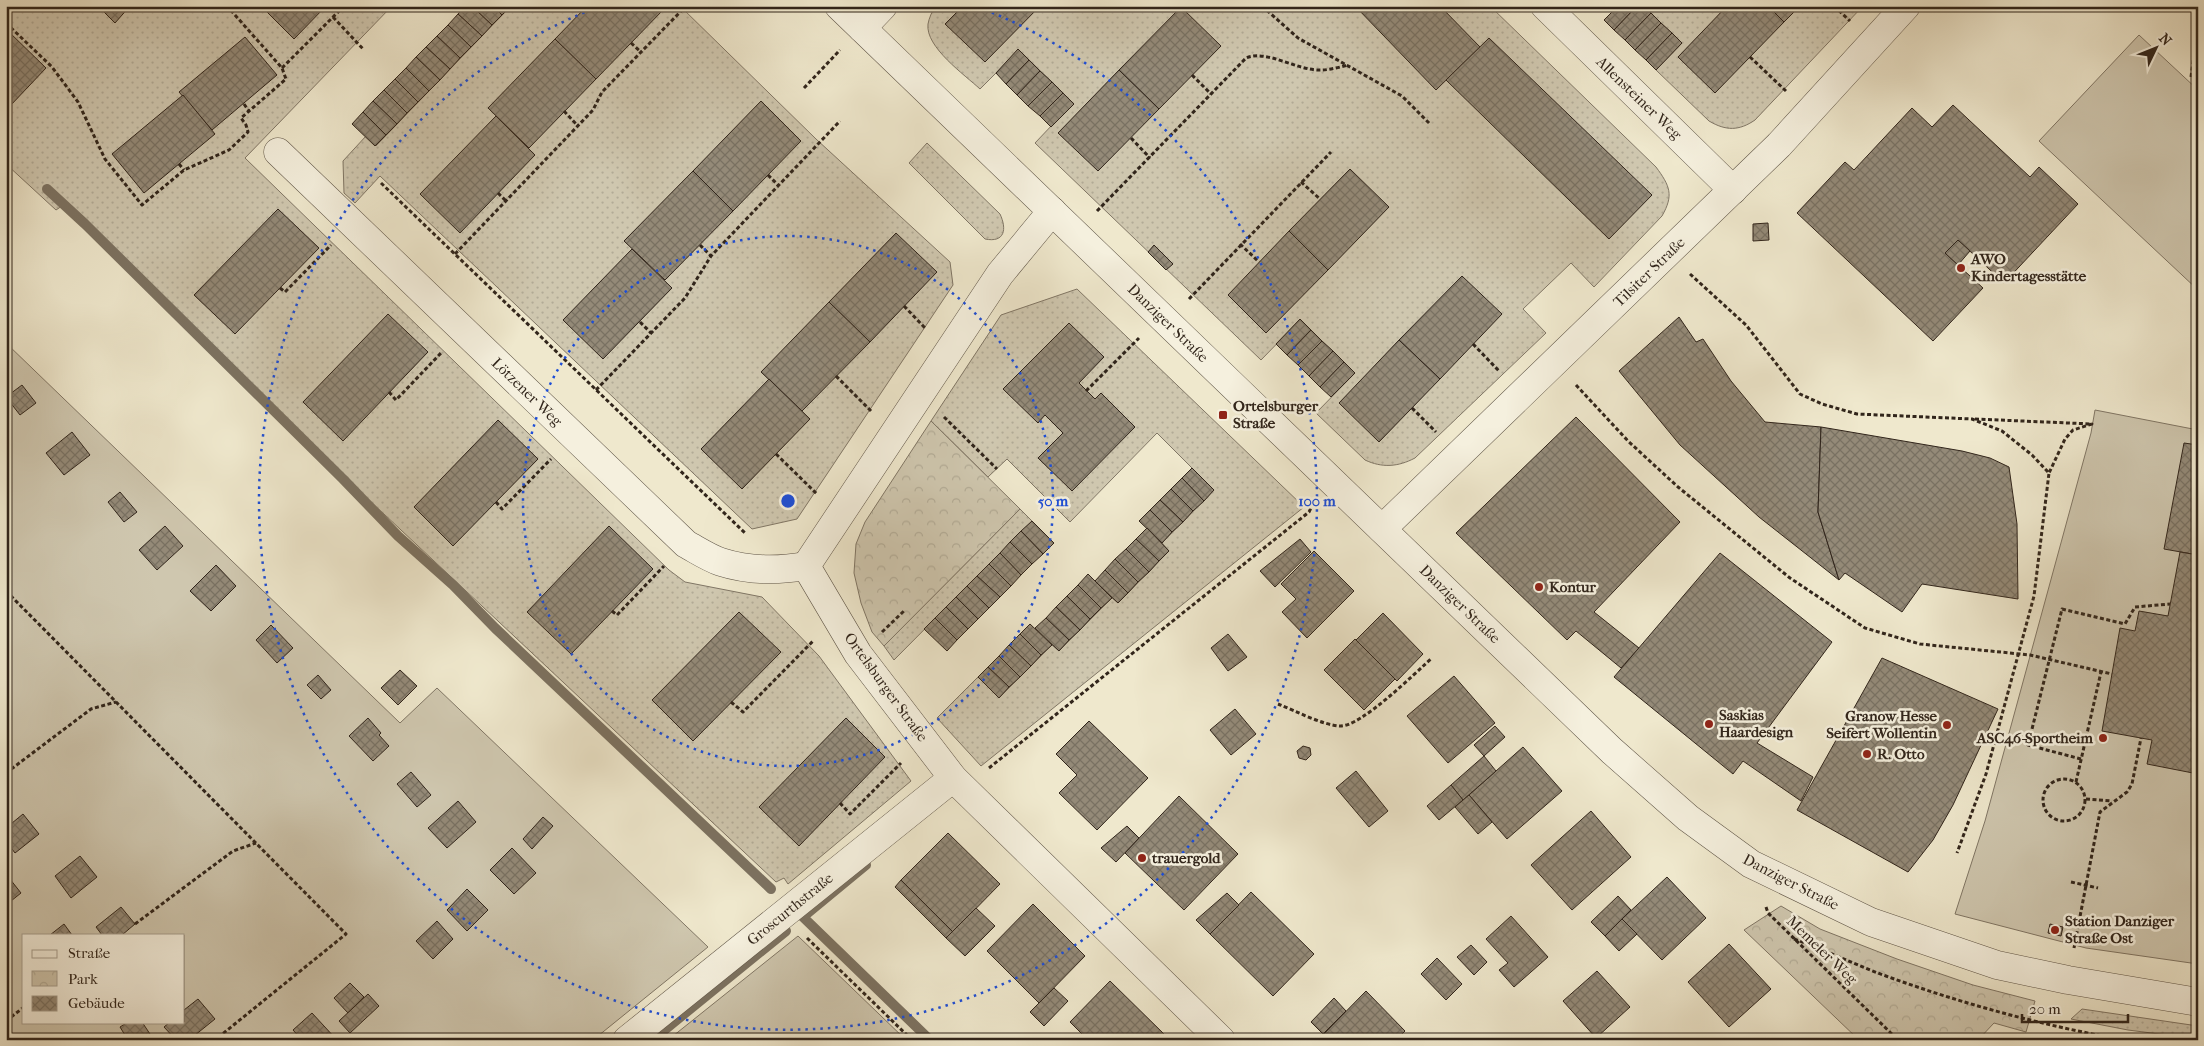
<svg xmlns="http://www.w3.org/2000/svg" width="2204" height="1046" viewBox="0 0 2204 1046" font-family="'IM FELL French Canon',serif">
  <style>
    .grass { fill: url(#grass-dots); stroke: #807665 }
    .park { fill: url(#park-crowns); stroke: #807665 }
    .garden { fill: #cfc7af; stroke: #807665; fill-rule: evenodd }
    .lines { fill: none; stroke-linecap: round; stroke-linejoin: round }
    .stream { stroke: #7c7261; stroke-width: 10 }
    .building { fill: url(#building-cross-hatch); stroke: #31251b }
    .minor-casing { stroke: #605648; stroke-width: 29 }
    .path { stroke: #31251b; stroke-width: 3; stroke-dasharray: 4 2.5; stroke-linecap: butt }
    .minor { stroke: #f5f0de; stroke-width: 28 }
    .ring { fill: none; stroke: #1d4ed8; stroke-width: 2.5; stroke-dasharray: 2.5 5 }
    .poi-dot { fill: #8f2418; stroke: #f5f0de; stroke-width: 2 }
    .labels { text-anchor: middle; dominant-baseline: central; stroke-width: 5; stroke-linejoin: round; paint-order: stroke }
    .street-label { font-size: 15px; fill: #31251b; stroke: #f5f0de }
    .poi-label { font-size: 15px; font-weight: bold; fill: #31251b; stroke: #f5f0de; text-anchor: start }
    .centre { fill: #1d4ed8; stroke: #f5f0de; stroke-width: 2.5 }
    .ring-label { font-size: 15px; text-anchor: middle; font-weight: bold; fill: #1d4ed8; stroke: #f5f0de; stroke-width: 5; stroke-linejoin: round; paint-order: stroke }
  </style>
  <defs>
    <pattern id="grass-dots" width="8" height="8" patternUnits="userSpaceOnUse" patternTransform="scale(1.25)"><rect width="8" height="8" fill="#cfc7af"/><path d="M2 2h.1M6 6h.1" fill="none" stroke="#b2ab96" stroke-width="1.8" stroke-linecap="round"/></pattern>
    <pattern id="park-crowns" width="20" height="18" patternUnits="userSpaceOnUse" patternTransform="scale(1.25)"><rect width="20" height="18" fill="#cfc7af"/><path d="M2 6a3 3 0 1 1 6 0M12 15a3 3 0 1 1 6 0" fill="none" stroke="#b2ab96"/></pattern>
    <pattern id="building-cross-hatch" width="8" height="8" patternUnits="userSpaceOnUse" patternTransform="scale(1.25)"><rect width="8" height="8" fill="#948a78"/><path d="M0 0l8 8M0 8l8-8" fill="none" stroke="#797162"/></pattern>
  </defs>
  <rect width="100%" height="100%" fill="#efe8cd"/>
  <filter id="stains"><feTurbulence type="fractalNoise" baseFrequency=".004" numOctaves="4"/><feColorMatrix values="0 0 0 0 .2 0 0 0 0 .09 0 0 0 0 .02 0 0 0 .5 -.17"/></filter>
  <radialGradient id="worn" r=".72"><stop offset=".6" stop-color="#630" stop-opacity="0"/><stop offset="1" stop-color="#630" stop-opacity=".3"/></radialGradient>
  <g class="grass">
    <path d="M6,6H392L245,158L669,570L685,582L762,597L819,656L911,781L788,884L784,878L776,882L352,484L65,204L56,210L6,164Z"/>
    <path d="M511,6H680L816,139L950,262L953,285L797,519L752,529L380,176L355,203L344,193L343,161L366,136L376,146Z"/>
    <path d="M935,6H1490L1656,167C1670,186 1674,195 1662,216L1594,287L1571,263L1523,309L1546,333L1415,458C1398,467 1382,468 1365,460L1316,413L1355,373L1300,320L1261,360L1035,143L1073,103L1019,50L980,89C965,75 925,47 928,24C929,18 932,12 935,6Z"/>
    <path d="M1643,6H1863L1755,120C1739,131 1726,131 1709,121L1656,70L1682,43Z"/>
    <path d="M927,143L1000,214C1007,229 1005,243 985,239L909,163Z"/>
    <path d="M1077,289L1304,507L981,766L937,718L978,677L999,698L1052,645L1059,651L1112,598L1118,603L1169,551L1162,543L1214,490L1157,433L1070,522L1007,459L988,477L931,421L1001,315Z"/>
    <path d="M1020,509L1032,521L894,660L884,646Z"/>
    <path d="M2082,1009L2198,1026V1039L2128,1030L2071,1019Z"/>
  </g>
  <g class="park">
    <path d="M931,421L1020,509L884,646L872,632L861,603L854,573L856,544L865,522Z"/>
    <path d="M1781,906L1820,929L1897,959L1973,985L2035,1001L2026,1032L1994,1023L1978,1040H1859L1744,930Z"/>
  </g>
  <g class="garden">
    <path d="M2139,35L2198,90V290L2039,141Z"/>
    <path d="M6,343L400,723L437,688L708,947L593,1040H6ZM24,935H184V1022H24Z"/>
    <path d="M2095,410L2198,430V964L2086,948L1955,914L1985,821L2091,433Z"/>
    <path d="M798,936L906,1040H668Z"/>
  </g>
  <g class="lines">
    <g class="stream">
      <path d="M47,189L85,224L343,479L398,536L453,585L495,628L771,889"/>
      <path d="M866,865L803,917L930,1040"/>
      <path d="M652,1040L786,931"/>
    </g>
  </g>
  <g class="building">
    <path d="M98,6H130L115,23Z"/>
    <path d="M261,6H326L294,39Z"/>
    <path d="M465,6H472L492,25L482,36L458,14Z"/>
    <path d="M472,6H493L502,15L492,25Z"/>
    <path d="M493,6H511L502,15Z"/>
    <path d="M587,6H660L663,10L596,79L555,39Z"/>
    <path d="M963,6H1040L985,62L945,24Z"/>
    <path d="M1355,6H1440L1480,47L1436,90Z"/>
    <path d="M1618,6H1637L1614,30L1604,20Z"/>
    <path d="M1637,6H1643L1651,13L1625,40L1614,30Z"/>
    <path d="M1727,6H1768L1784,22L1715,93L1678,57Z"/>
    <path d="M1768,6H1800L1784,22Z"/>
    <path d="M1181,7L1221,46L1159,109L1119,70Z"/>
    <path d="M1651,13L1661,23L1635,50L1625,40Z"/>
    <path d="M458,14L482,36L471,47L448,25Z"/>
    <path d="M1661,23L1672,33L1646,60L1635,50Z"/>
    <path d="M448,25L471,47L460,58L437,36Z"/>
    <path d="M6,29L46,68L10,106L6,103Z"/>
    <path d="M1672,33L1682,43L1656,70L1646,60Z"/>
    <path d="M437,36L460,58L450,69L426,47Z"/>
    <path d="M245,37L277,75L212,130L179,92Z"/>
    <path d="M1489,38L1652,195L1609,239L1446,80Z"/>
    <path d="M555,39L596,79L529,148L488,108Z"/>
    <path d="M426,47L450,69L440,80L416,57Z"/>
    <path d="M1018,49L1029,60L1006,84L996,73Z"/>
    <path d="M416,57L440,80L429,91L406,68Z"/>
    <path d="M1029,60L1040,71L1017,95L1006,84Z"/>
    <path d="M406,68L429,91L418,102L395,79Z"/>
    <path d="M1119,70L1159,109L1098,171L1058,133Z"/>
    <path d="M1040,71L1052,82L1028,106L1017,95Z"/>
    <path d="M395,79L418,102L407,113L384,90Z"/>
    <path d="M1052,82L1063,93L1040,116L1028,106Z"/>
    <path d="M384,90L407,113L397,124L373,101Z"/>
    <path d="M1063,93L1074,104L1051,127L1040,116Z"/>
    <path d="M183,95L215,134L144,193L112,154Z"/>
    <path d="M373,101L397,124L386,135L363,112Z"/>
    <path d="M761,101L801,141L733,211L693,171Z"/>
    <path d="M1953,105L2030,177L2039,167L2078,204L2004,283L1958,240L1945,253L1983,288L1933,341L1797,213L1845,162L1854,170L1912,108L1932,127Z"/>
    <path d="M363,112L386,135L375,146L352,124Z"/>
    <path d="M496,116L535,155L460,233L420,194Z"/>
    <path d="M1350,169L1389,207L1328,270L1289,231Z"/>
    <path d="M693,171L733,211L665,280L624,241Z"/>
    <path d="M278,209L319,248L235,334L194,295Z"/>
    <path d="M1768,223L1769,240L1753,241V224Z"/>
    <path d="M1289,231L1328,270L1266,333L1228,295Z"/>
    <path d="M896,233L937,272L870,342L829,302Z"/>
    <path d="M1958,240L1970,251L1958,265L1945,253Z"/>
    <path d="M1154,245L1173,264L1166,270L1148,252Z"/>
    <path d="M632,249L672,288L603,359L563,320Z"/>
    <path d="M1462,276L1502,314L1440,379L1399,340Z"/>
    <path d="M829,302L870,342L802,411L761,372Z"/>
    <path d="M388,314L428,352L343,441L303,402Z"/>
    <path d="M1679,317L1696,342L1703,339L1731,381L1765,422L1821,427L1818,512L1839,580L1759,517L1680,445L1619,371Z"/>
    <path d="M1300,319L1311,330L1287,355L1276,344Z"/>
    <path d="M1069,323L1104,357L1079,383L1095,399L1101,393L1135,427L1072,491L1038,458L1063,433L1045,415L1038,423L1003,389Z"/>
    <path d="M1311,330L1322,341L1298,365L1287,355Z"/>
    <path d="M1399,340L1440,379L1379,442L1339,403Z"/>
    <path d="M1322,341L1333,351L1309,376L1298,365Z"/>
    <path d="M1333,351L1344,362L1320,387L1309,376Z"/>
    <path d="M1344,362L1355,373L1331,397L1320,387Z"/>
    <path d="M769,379L810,419L742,489L701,449Z"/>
    <path d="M22,385L36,403L20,415L6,397Z"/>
    <path d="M1576,417L1680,522L1594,612L1639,648L1621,668L1576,631L1567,640L1456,533Z"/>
    <path d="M498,420L538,459L453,546L414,507Z"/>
    <path d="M1821,427L1962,451L1990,458L2009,467L2017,524L2018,599L1922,584L1902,612L1845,573L1839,580L1818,512Z"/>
    <path d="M72,432L90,455L64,475L46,453Z"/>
    <path d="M2184,443L2198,445V555L2164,549Z"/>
    <path d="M1192,468L1214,490L1204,501L1182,478Z"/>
    <path d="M1182,478L1204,501L1193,511L1171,489Z"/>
    <path d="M1171,489L1193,511L1183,522L1160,500Z"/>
    <path d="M120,492L137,512L124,522L108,502Z"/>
    <path d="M1160,500L1183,522L1172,532L1150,510Z"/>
    <path d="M1150,510L1172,532L1162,543L1139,521Z"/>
    <path d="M1032,521L1054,543L1043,554L1021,531Z"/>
    <path d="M165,526L183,546L157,570L139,550Z"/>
    <path d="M609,526L653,569L571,654L527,612Z"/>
    <path d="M1147,528L1169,551L1159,561L1136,539Z"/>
    <path d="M1021,531L1043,554L1032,564L1010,542Z"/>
    <path d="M1136,539L1159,561L1149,572L1126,549Z"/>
    <path d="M1300,539L1311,552L1275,587L1260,571Z"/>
    <path d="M1010,542L1032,564L1021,575L1000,553Z"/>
    <path d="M1126,549L1149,572L1138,582L1115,559Z"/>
    <path d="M1314,551L1354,591L1307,638L1282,612L1296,599L1281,584Z"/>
    <path d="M2180,552L2198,555V774L2147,764L2152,740L2102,731L2120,628L2135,631L2139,611L2168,616Z"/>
    <path d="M1000,553L1021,575L1011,586L989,564Z"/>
    <path d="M1720,553L1832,642L1757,743L1813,777L1801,801L1743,761L1733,774L1614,677Z"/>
    <path d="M1115,559L1138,582L1128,593L1105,570Z"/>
    <path d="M989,564L1011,586L1000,597L977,576Z"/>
    <path d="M216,565L236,586L211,611L190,591Z"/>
    <path d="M1105,570L1128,593L1118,603L1095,581Z"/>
    <path d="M1088,574L1112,598L1101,608L1078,585Z"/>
    <path d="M977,576L1000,597L989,608L967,586Z"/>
    <path d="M1078,585L1101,608L1090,619L1067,596Z"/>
    <path d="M967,586L989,608L978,619L956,597Z"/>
    <path d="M1067,596L1090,619L1080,630L1056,607Z"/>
    <path d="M956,597L978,619L968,629L946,607Z"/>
    <path d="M946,607L968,629L957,640L935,618Z"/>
    <path d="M1056,607L1080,630L1069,640L1046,618Z"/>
    <path d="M739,612L781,652L693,741L652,700Z"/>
    <path d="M1383,613L1423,654L1397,681L1356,640Z"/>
    <path d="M935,618L957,640L947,651L924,629Z"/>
    <path d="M1046,618L1069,640L1059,651L1035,628Z"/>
    <path d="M1030,624L1052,645L1041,655L1020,634Z"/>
    <path d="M271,625L293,648L277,663L256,640Z"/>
    <path d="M1020,634L1041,655L1031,666L1009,645Z"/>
    <path d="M1228,634L1247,657L1228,671L1211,648Z"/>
    <path d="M1355,639L1395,679L1364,710L1324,670Z"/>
    <path d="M1009,645L1031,666L1020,677L999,656Z"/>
    <path d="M999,656L1020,677L1009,687L988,667Z"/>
    <path d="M1882,658L1998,709L1953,805L1933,840L1908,872L1797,810Z"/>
    <path d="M988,667L1009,687L999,698L978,677Z"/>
    <path d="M400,670L417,686L398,705L381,688Z"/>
    <path d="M318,675L331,690L321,699L307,685Z"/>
    <path d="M1454,676L1495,723L1448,763L1407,716Z"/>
    <path d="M1235,709L1256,734L1231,755L1210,730Z"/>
    <path d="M368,718L381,733L379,735L389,746L373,761L349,736Z"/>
    <path d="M846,718L885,757L799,846L759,807Z"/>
    <path d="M1089,721L1148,778L1097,830L1059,793L1077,775L1056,754Z"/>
    <path d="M1495,726L1505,737L1484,756L1474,745Z"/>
    <path d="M1303,746L1310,748L1311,755L1306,760L1299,758L1297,751Z"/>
    <path d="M1523,747L1562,791L1507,839L1469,795Z"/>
    <path d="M1484,756L1496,771L1463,800L1451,785Z"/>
    <path d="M1356,771L1388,811L1369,827L1336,788Z"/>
    <path d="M411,772L431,795L417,807L397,784Z"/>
    <path d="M1451,785L1463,800L1439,820L1427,806Z"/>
    <path d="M1469,795L1492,822L1478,834L1455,807Z"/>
    <path d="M1179,796L1238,854L1184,910L1125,853Z"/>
    <path d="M458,801L476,822L447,848L428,828Z"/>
    <path d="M1591,811L1631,857L1572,910L1531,865Z"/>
    <path d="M23,814L39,834L15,853L6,841V828Z"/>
    <path d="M543,817L553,826L532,849L523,839Z"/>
    <path d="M1127,826L1139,838L1116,862L1101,848Z"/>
    <path d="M948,833L1000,884L953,932L901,880Z"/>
    <path d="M512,848L536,873L514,894L490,870Z"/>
    <path d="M80,856L97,877L71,898L55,876Z"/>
    <path d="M6,874L21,893L6,905Z"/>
    <path d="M1667,877L1706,918L1662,960L1622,919Z"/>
    <path d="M901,880L953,932L946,938L895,887Z"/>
    <path d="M467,889L488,910L467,931L447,910Z"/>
    <path d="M1251,892L1314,954L1273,996L1210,934Z"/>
    <path d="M1227,893L1239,905L1210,934L1196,920Z"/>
    <path d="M1618,896L1631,910L1605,936L1591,922Z"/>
    <path d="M1033,904L1085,956L1039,1003L987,951Z"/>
    <path d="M121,907L135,924L122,935H102L96,927Z"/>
    <path d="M976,908L995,926L965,956L946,938Z"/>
    <path d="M1511,916L1548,957L1514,987L1499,970L1508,963L1486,939Z"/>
    <path d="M1622,919L1637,934L1619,951L1605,936Z"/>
    <path d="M437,921L453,939L433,959L416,941Z"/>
    <path d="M64,924L72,935H50Z"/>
    <path d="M2050,924L2063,927L2061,936L2048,933Z"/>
    <path d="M1729,944L1771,989L1729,1027L1688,982Z"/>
    <path d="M1471,945L1487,962L1474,975L1457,957Z"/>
    <path d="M1437,958L1462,984L1446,1000L1421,974Z"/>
    <path d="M1597,971L1630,1007L1596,1038L1563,1001Z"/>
    <path d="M1110,981L1164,1034L1158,1040H1088L1070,1022Z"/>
    <path d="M350,983L364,997L348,1013L334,998Z"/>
    <path d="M1054,988L1068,1001L1044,1026L1030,1012Z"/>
    <path d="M1366,991L1405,1031L1396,1040H1322L1320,1038Z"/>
    <path d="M368,994L379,1006L350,1033L339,1021Z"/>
    <path d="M1334,998L1346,1011L1323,1034L1311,1022Z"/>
    <path d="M198,999L215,1019L189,1040H176L164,1027L170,1022H184V1010Z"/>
    <path d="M312,1013L336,1039L335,1040H302L293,1030Z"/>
    <path d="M128,1022H142L154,1040H128L120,1027Z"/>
  </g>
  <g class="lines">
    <g class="minor-casing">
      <g id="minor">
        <path d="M839,6L1612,751L1688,818L1751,864L1871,922L1997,965L2068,980L2198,1002"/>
        <path d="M1545,6L1733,190"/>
        <path d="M862,28L883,6"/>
        <path d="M278,152L686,544C697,550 709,558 721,562C749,571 777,571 806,566"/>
        <path d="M1052,211L1000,274L806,566L858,654L953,778L1221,1040"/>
        <path d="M1382,529L1779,145L1906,6"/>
        <path d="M627,1040L953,778"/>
      </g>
    </g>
    <g class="path">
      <path d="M1262,6L1298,38L1402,96L1430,124"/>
      <path d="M1834,6L1850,21"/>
      <path d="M333,17L364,50"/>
      <path d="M6,23L52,67L78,102L105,159L142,205L184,170L229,150L248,132L246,125L241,118L286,79L282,68L227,6"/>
      <path d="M631,43L641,52"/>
      <path d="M1750,57L1786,91"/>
      <path d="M282,68L344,6"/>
      <path d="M1192,75L1211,94"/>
      <path d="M2191,77L2198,24"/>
      <path d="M804,88L840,50"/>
      <path d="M244,104L249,111"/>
      <path d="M564,111L578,126"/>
      <path d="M1131,138L1150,158"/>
      <path d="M179,164L184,170"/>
      <path d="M768,175L778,185"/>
      <path d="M1301,182L1320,199"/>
      <path d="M381,183L746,534"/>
      <path d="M498,193L506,201"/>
      <path d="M1097,211L1246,58C1267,49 1297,71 1321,70C1330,70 1340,67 1348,65"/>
      <path d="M1240,244L1259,262"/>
      <path d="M700,245L711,256"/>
      <path d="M455,254L593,110L602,92L686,6"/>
      <path d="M1690,274L1746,325L1800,394L1822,404L1857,414L1972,419L2002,431L2032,455L2049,473L2034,596L1986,774L1957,853"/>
      <path d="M280,288L285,292L331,245"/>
      <path d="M1189,299L1331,152"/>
      <path d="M904,306L926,329"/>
      <path d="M640,322L651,333"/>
      <path d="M1473,344L1499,371"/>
      <path d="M836,376L871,411"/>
      <path d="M1576,385L1628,441L1678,487L1790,578L1865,628L1920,644L2030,655L2112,674"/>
      <path d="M596,390L685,298L711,256L840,121"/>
      <path d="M1086,391L1139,338"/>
      <path d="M389,392L396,400L441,353"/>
      <path d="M1412,408L1436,432"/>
      <path d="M944,417L997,469"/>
      <path d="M1975,419L2092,424L2073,430L2065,439L2049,473"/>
      <path d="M776,454L817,494"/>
      <path d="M496,502L502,509L551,459"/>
      <path d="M6,591L346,934L215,1040"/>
      <path d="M612,611L617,615L664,566"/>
      <path d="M882,632L905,610"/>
      <path d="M731,702L743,712L814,640"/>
      <path d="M1278,704C1296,711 1322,725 1340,726C1361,727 1415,673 1432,658"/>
      <path d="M2081,759L2028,745L2062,609L2125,624L2135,607L2170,604"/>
      <path d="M989,768L1309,512L1312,506"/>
      <path d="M6,773L91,709L116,702"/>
      <circle cx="2064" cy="800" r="21"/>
      <path d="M2076,782L2101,672"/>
      <path d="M2086,799L2112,801"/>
      <path d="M840,803L850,814L901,763"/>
      <path d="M2071,882L2098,888"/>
      <path d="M1766,907L1768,913L1898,1040"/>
      <path d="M135,924L233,851L256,843"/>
      <path d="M807,938L912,1040"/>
      <path d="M1794,939C1826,950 1855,965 1886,976C1963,1004 2044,1026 2125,1040"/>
      <path d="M2074,948L2100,812L2127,792L2132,784L2141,738"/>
      <path d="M6,1021L24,1007"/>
    </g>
    <use href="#minor" class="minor"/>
  </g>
  <g class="ring">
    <circle cx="788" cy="501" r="265"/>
    <path d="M978 7A529 529 0 1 1 598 7"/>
  </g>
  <g class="poi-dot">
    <circle cx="1961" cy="268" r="5"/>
    <rect x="1218" y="410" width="10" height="10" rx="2.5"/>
    <circle cx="1539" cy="587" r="5"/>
    <circle cx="1709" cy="724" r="5"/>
    <circle cx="1947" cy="725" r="5"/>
    <circle cx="2103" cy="738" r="5"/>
    <circle cx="1867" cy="754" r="5"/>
    <circle cx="1142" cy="858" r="5"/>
    <circle cx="2055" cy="930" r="5"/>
  </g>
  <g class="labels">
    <g class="street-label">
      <text transform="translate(1639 98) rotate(44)">Allensteiner Weg</text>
      <text transform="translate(1649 272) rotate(-44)">Tilsiter Straße</text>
      <text transform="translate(1168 323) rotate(44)">Danziger Straße</text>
      <text transform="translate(527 392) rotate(44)">Lötzener Weg</text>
      <text transform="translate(1460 604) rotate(44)">Danziger Straße</text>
      <text transform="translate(886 687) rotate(54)">Ortelsburger Straße</text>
      <text transform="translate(1791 882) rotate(27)">Danziger Straße</text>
      <text transform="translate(790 909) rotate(-39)">Groscurthstraße</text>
      <text transform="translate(1822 950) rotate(44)">Memeler Weg</text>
    </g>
    <g class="poi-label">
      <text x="1971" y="259">AWO<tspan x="1971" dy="17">Kindertagesstätte</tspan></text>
      <text x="1233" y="406">Ortelsburger<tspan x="1233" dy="17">Straße</tspan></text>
      <text x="1549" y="587">Kontur</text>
      <text x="1719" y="715">Saskias<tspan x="1719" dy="17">Haardesign</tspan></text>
      <text x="1937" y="716" text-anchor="end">Granow Hesse<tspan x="1937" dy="17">Seifert Wollentin</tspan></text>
      <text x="2093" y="738" text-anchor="end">ASC46-Sportheim</text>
      <text x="1877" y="754">R. Otto</text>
      <text x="1152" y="858">trauergold</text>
      <text x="2065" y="921">Station Danziger<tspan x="2065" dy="17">Straße Ost</tspan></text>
    </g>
  </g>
  <circle cx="788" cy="501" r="8" class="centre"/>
  <g class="ring-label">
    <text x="1053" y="506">50 m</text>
    <text x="1317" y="506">100 m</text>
  </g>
  <rect width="2204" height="1046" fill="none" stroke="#efe8cd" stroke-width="25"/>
  <rect x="8" y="8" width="2189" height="1031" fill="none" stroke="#31251b" stroke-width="2.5"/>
  <rect x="12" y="12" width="2179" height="1021" fill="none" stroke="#31251b"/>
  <rect x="22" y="934" width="162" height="90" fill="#f5f0de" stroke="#a79f90"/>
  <rect x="32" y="950" width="25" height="8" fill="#f5f0de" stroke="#a79f90"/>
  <text x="68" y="958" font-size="15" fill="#31251b">Straße</text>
  <rect x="32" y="971" width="25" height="15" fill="url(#park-crowns)" stroke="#a79f90"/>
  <text x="68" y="984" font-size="15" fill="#31251b">Park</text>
  <rect x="32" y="996" width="25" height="15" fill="url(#building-cross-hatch)" stroke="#a79f90"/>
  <text x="68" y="1008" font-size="15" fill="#31251b">Gebäude</text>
  <g transform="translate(2156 48) rotate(47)" stroke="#f5f0de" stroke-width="4" paint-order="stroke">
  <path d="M0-4L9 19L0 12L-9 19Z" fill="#31251b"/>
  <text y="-8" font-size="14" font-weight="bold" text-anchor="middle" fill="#31251b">N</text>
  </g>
  <path d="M2022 1014v8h106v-8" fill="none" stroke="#31251b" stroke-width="2.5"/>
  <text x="2029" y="1014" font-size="15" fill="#31251b" stroke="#f5f0de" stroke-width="4" paint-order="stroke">20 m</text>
  <rect width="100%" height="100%" filter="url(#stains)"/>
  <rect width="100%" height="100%" fill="url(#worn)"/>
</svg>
